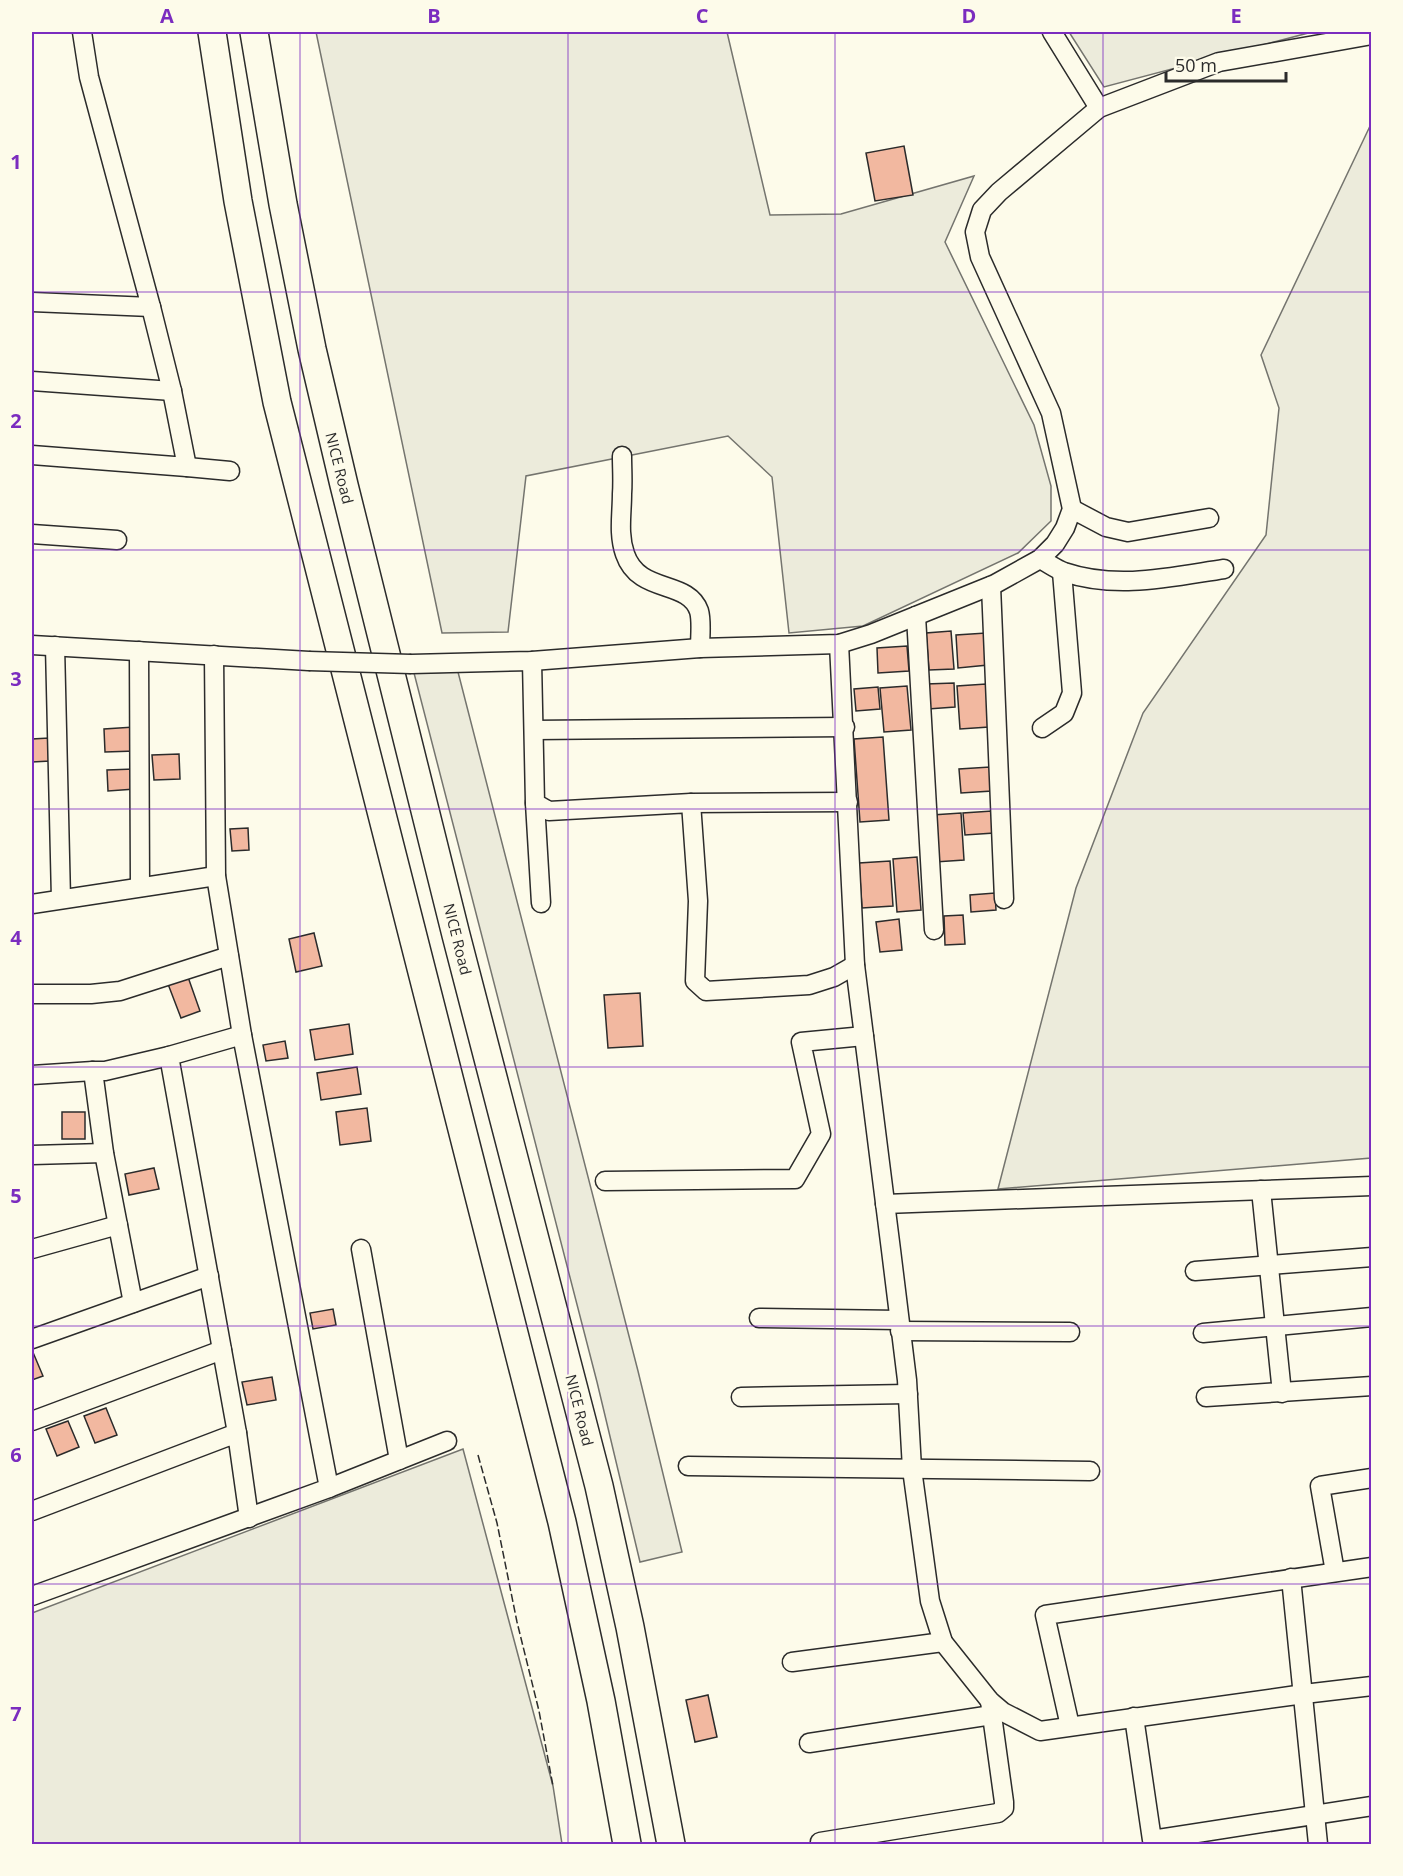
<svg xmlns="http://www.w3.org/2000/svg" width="1403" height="1876" viewBox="0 0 1403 1876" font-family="'Open Sans',sans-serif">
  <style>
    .green { fill: #ecebdb; stroke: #74746e; stroke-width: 1.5 }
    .building { fill: #f2b8a0; stroke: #2b2b2b; stroke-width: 1.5 }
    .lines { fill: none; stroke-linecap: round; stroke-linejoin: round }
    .minor-casing { stroke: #2b2b2b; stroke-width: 21 }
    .highway-casing { stroke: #2b2b2b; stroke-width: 30 }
    .minor { stroke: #fdfbea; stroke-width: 18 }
    .highway { stroke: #fdfbea; stroke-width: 27 }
    .minor-bridge-casing { stroke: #2b2b2b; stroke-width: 21; stroke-linecap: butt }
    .minor-bridge { stroke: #fdfbea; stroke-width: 18 }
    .fence { stroke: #2b2b2b; stroke-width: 1.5; stroke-dasharray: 8 3; stroke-linecap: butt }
    .grid { fill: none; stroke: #7b2cbf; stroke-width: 1.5; stroke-opacity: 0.55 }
    .labels { text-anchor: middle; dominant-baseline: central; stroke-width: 4.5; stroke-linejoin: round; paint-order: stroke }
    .street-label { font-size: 15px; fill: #2b2b2b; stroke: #fdfbea }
    .neatline { fill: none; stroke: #7b2cbf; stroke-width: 2 }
    .grid-label { font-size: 20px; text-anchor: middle; font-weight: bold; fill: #7b2cbf }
  </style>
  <rect width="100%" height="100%" fill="#fdfbea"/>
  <g class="green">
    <path d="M316,32H727L770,215L841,214L974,176L945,242L1034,425L1051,486V521L1018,553L863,626L789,633L772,477L728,436L526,476L508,632L442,633Z"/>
    <path d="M1069,32H1312L1104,87Z"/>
    <path d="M1371,124V1158L998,1189L1076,888L1143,713L1266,535L1279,408L1261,355Z"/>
    <path d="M458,672L638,1371L682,1552L640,1562L597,1382L414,673Z"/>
    <path d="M463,1449L553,1786L562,1844H32V1613Z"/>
  </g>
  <g class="building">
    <path d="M904,146L913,195L875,201L866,153Z"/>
    <path d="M951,631L954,669L929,670L926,633Z"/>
    <path d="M986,633L988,665L958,668L956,635Z"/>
    <path d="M907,646L909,671L878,673L877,648Z"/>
    <path d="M954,683L955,707L928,709L926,684Z"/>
    <path d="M986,684L989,727L960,729L957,686Z"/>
    <path d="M907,686L911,730L884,732L880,688Z"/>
    <path d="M878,687L880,709L856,711L854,689Z"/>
    <path d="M134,727L135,751L105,752L104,729Z"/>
    <path d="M883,737L889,820L860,822L854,739Z"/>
    <path d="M49,738L50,761L32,762V739Z"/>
    <path d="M179,754L180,779L154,780L152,755Z"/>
    <path d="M990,767L992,791L961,793L959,769Z"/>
    <path d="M134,769L135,789L108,791L107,770Z"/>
    <path d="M992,811L994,833L965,835L963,813Z"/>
    <path d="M961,813L964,860L935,862L932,815Z"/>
    <path d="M248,828L249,850L232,851L230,829Z"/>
    <path d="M917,857L921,910L897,912L893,859Z"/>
    <path d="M890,861L893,906L862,908L859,863Z"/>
    <path d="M995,893L996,910L971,912L970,895Z"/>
    <path d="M963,915L965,944L945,945L944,916Z"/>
    <path d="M899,919L902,950L880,952L876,922Z"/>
    <path d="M314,933L322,966L296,972L289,939Z"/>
    <path d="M188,977L200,1011L181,1018L168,984Z"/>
    <path d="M640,993L643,1046L608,1048L604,995Z"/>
    <path d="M349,1024L353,1054L315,1060L310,1030Z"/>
    <path d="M285,1041L288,1058L266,1061L263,1045Z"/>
    <path d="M357,1067L361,1094L321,1100L317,1073Z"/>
    <path d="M367,1108L371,1141L340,1145L336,1112Z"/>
    <rect x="62" y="1112" width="23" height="27"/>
    <path d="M154,1168L159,1189L129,1195L125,1174Z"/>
    <path d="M333,1309L336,1325L313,1329L310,1313Z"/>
    <path d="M32,1350L43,1376L32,1380Z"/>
    <path d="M272,1377L276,1400L247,1405L242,1382Z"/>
    <path d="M106,1408L117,1435L95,1443L84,1416Z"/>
    <path d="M68,1421L79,1447L57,1456L46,1429Z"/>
    <path d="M708,1695L717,1737L695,1742L686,1700Z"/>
  </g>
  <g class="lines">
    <g class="minor-casing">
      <g id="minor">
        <path d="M1052,32L1099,108"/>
        <path d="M32,302L151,307L89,77L82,32"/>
        <path d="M32,381L172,391"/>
        <path d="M32,455L187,467L172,391L151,307"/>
        <path d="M622,456C622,469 623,481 622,494C622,514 618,534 625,554C639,595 688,579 699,611C702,621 700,637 700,648"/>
        <path d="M187,467L230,471"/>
        <path d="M1072,509L1106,527L1128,532L1209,518"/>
        <path d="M32,534L117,540"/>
        <path d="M1040,559C1048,563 1056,569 1064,572C1117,590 1171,577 1224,569"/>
        <path d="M991,586L1004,899"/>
        <path d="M916,616L934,930"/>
        <path d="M839,644L855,965L891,1250L907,1380L912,1469L930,1601L943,1642L990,1701L1003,1712L1040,1731L1304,1694L1372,1686"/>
        <path d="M32,645L309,661"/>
        <path d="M55,646L61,899"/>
        <path d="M139,651L140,887"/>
        <path d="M532,661L535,803L549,811L691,803L698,901L695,981L706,991L809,985L834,977L855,965"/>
        <path d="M411,664L532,661L700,648L839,644L871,634L995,584L1040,559L1055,544L1065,528L1072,509L1051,413L980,257L975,232L982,210L999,192L1099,108L1219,62L1372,35"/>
        <path d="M1042,728L1064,713L1072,693L1062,572"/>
        <path d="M534,730L845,727"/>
        <path d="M535,803L541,903"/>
        <path d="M691,803L848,802"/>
        <path d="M32,904L216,876"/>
        <path d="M32,994H91L120,991L229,956"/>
        <path d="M32,1075L93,1071"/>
        <path d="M32,1155L104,1153"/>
        <path d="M605,1181L795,1179L821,1134L801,1042L864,1036"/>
        <path d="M1261,1190L1282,1393"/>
        <path d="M885,1204L1372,1186"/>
        <path d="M32,1249L118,1225"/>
        <path d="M361,1249L399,1460"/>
        <path d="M1195,1271L1372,1257"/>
        <path d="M133,1303L104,1153L93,1071H105L169,1056"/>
        <path d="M759,1318L899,1320"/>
        <path d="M900,1331L1070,1332"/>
        <path d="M1203,1333L1372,1317"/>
        <path d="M32,1339L209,1276"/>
        <path d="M741,1397L908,1394"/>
        <path d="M1206,1397L1372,1386"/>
        <path d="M32,1421L222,1350"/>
        <path d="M237,1433L169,1056L242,1035"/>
        <path d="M688,1466L1090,1471"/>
        <path d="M329,1488L447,1441"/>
        <path d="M32,1511L237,1433L249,1518"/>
        <path d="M1335,1572L1320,1486L1372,1478"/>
        <path d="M1291,1578L1318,1844"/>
        <path d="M32,1596L329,1488L242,1035L216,876L214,655"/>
        <path d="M792,1662L943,1642"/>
        <path d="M1134,1717L1152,1840L1372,1806"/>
        <path d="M1070,1726L1045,1615L1372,1567"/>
        <path d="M809,1743L992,1715"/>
        <path d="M820,1842L998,1813L1004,1808V1802L990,1701"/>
      </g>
    </g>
    <g class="highway-casing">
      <g id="highway">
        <path d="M212,32L238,201L277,402L562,1522L601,1701L627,1844"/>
        <path d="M254,32L283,204L312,349L344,485L456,935L599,1486L630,1627L671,1844"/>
      </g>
    </g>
    <use href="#minor" class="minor"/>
    <use href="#highway" class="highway"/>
    <g class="minor-bridge-casing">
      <path id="minor-bridge" d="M309,661L411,664"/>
    </g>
    <use href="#minor-bridge" class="minor-bridge"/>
    <path class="fence" d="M478,1455L497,1523L517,1622L539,1711L553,1786"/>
  </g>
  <path class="grid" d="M300,32V1844M568,32V1844M835,32V1844M1103,32V1844M32,292H1372M32,550H1372M32,809H1372M32,1067H1372M32,1326H1372M32,1584H1372"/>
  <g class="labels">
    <g class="street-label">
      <text transform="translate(340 468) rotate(76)">NICE Road</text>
      <text transform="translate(458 939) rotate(76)">NICE Road</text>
      <text transform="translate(580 1410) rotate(76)">NICE Road</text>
    </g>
  </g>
  <rect width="1403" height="1876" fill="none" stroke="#fdfbea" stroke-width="66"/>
  <path d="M1166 72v9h120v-9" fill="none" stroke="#2b2b2b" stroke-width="3"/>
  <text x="1175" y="72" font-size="18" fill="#2b2b2b" stroke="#fdfbea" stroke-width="4.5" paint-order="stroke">50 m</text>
  <rect x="33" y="33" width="1337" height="1810" class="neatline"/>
  <g class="grid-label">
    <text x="167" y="23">A</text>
    <text x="434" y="23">B</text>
    <text x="702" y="23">C</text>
    <text x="969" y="23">D</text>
    <text x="1236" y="23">E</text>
    <text x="16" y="169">1</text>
    <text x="16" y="428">2</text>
    <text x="16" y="686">3</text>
    <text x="16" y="945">4</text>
    <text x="16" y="1203">5</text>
    <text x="16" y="1462">6</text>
    <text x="16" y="1721">7</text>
  </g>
</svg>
